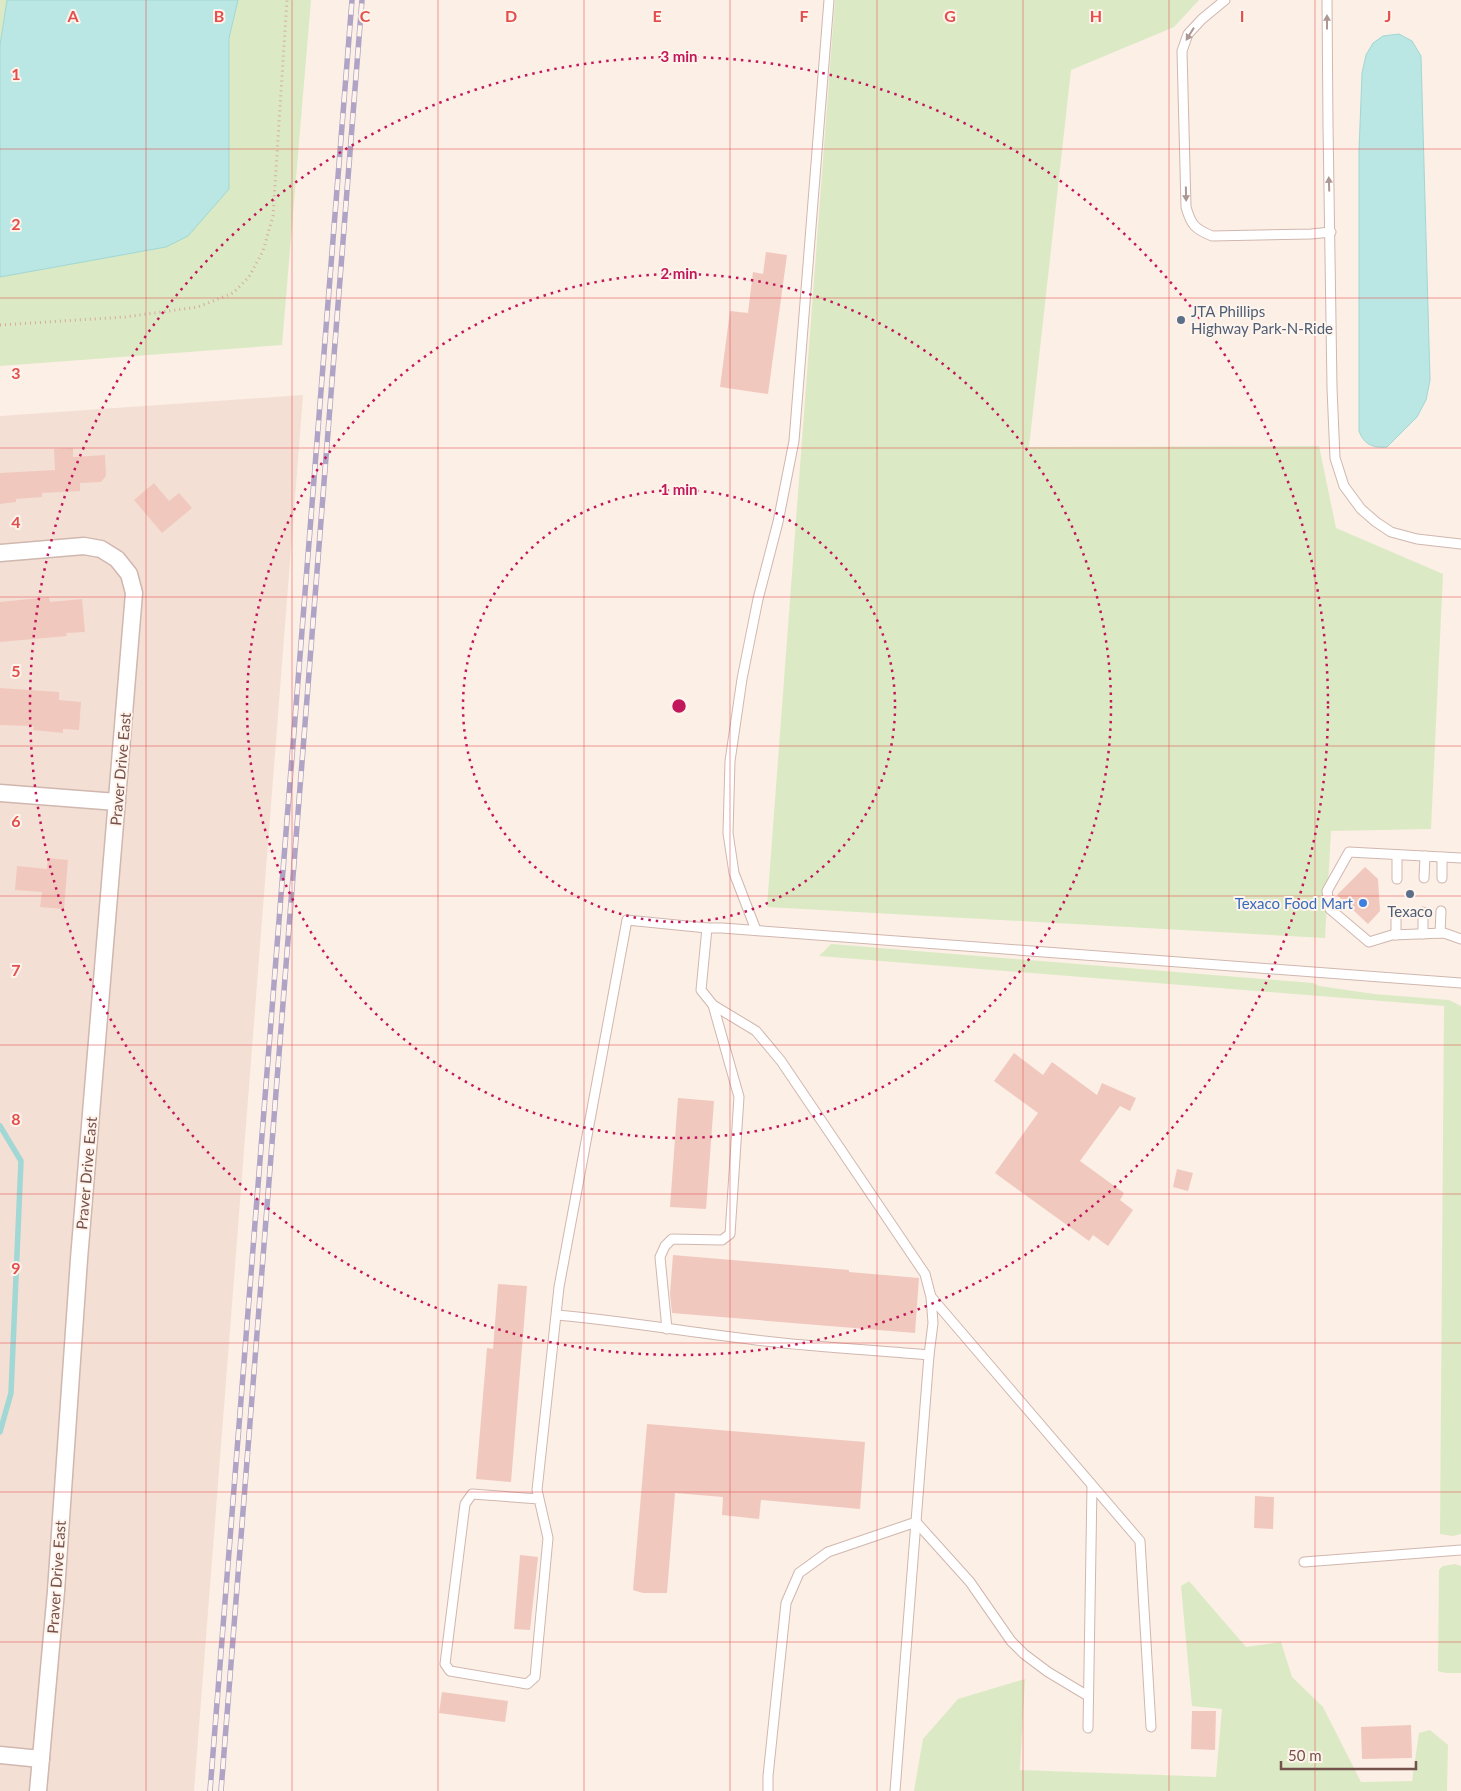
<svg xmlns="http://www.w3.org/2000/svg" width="1461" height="1791" viewBox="0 0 1461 1791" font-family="Lato,sans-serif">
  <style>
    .residential { fill: #f4dfd4 }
    .green { fill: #dbeac4 }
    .water { fill: #bae6e3; stroke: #a1d7d4 }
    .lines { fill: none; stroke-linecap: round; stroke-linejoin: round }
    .stream { stroke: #a1d7d4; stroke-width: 5.5 }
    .building { fill: #f1c8be }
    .lane-casing { stroke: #d0b7af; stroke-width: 11 }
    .street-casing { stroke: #d0b7af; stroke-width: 19 }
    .path { stroke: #d6aaa1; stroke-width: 3; stroke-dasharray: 1 4; stroke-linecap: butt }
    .lane { stroke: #fff; stroke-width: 9 }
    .street { stroke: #fff; stroke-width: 16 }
    .rail-casing { stroke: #afa4c6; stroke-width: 5.5 }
    .rail { stroke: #fff4ec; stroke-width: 4; stroke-dasharray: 11; stroke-linecap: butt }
    .oneway { fill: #ac9793 }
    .grid { fill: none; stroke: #e44f4d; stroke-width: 1; stroke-opacity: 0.55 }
    .ring { fill: none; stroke: #c2185b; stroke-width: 2.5; stroke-dasharray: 2.5 5 }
    .service-dot { fill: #5c6f8a; stroke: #fff4ec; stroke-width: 2 }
    .shop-dot { fill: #3f7fe0; stroke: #fff4ec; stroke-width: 2 }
    .labels { text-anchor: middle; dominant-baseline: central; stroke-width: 4; stroke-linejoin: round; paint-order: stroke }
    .service-label { font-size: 15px; fill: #4e5e75; stroke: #fff4ec; text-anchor: start }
    .street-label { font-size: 15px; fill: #75514b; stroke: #fff4ec }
    .shop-label { font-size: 15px; fill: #366cbe; stroke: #fff4ec; text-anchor: end }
    .grid-label { font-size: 16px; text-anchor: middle; font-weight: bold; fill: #e44f4d; stroke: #fff4ec; stroke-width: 4; stroke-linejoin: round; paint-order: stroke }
    .centre { fill: #c2185b; stroke: #fff4ec; stroke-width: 2.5 }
    .ring-label { font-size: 15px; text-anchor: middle; font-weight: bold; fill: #c2185b; stroke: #fff4ec; stroke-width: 4; stroke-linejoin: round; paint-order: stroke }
  </style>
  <rect width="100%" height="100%" fill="#fcefe6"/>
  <path class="residential" d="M303,395L194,1791H0V416Z"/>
  <g class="green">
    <path d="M0,0H311L282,345L0,366Z"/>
    <path d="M835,0H1199L1174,27L1071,70L1029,447L1319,446L1336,528L1443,574L1431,829L1331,831L1325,938L767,907Z"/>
    <path d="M831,944L1313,983L1319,986L1374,994L1449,1000L1461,1006V1534L1453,1536L1440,1534L1444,1006L819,956Z"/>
    <path d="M1455,1564L1461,1566V1673H1446L1438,1671L1439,1570L1443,1566Z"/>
    <path d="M1189,1581L1246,1647L1281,1642L1292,1677L1323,1707L1361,1782L1412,1781L1419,1733L1430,1730L1448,1745L1447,1791H914L923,1739L958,1699L1025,1679L1020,1770L1216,1777L1222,1709L1192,1706L1181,1586Z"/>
  </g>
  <g class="water">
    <path d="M7,0H238L229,38V189L188,236L166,247L0,277V45Z"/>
    <path d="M1399,34L1412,41L1421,56L1430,380L1426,400L1417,417L1387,447C1373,448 1364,445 1359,431V151L1362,73L1366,55L1373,43L1383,36Z"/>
  </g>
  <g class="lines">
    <path class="stream" d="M0,1126L21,1161L11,1393L0,1432"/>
  </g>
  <g class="building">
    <path d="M766,252L787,255L768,394L720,387L730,311L748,313L753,272L763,274Z"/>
    <path d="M73,448V457L105,455L106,476L101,482L80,483V491L42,493V497L16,499V502L0,504V473L55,470L54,449Z"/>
    <path d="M154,483L169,501L179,493L192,508L162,533L134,500Z"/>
    <path d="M49,597L50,602L82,599L85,632L66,633L67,636L0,642V602Z"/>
    <path d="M0,688L59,692V700L81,702L79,730L63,729V733L33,730L34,726L0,725Z"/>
    <path d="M48,858L68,860L64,909L40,907L42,892L15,890L17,866L47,869Z"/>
    <path d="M1365,867L1378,879L1380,911L1368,924L1337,895Z"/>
    <path d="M1014,1053L1043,1075L1052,1062L1097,1095L1102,1083L1136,1098L1130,1111L1120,1106L1080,1161L1124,1193L1120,1200L1133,1210L1108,1246L1093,1235L1089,1241L995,1173L1038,1113L994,1081Z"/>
    <path d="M678,1098L714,1101L706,1209L670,1207Z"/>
    <path d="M1177,1169L1193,1173L1188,1191L1173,1187Z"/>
    <path d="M673,1255L849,1270V1272L919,1278L915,1333L672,1313L670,1294Z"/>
    <path d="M498,1284L527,1286L511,1482L476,1479L487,1348L493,1349Z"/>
    <path d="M647,1424L865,1442L860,1509L761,1500L759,1519L722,1515L723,1497L675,1493L667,1593H643L633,1590Z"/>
    <path d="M1255,1496L1274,1497L1273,1529L1254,1528Z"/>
    <path d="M520,1555L538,1557L530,1630L514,1629Z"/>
    <path d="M442,1692L508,1701L505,1722L439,1713Z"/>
    <path d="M1192,1711H1216L1215,1750L1191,1749Z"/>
    <path d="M1411,1725L1412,1758L1362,1759L1361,1727Z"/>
  </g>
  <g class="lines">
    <g class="lane-casing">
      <g id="lane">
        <path d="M1225,0L1202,19L1188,34L1182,51L1186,207C1191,225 1195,229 1212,236L1311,234L1331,232"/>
        <path d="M1327,0L1328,125L1332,388L1335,458L1344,486L1361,509L1376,522L1391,532L1417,539L1461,544"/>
        <path d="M1461,858L1349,852L1327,891L1330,909L1369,942L1392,935L1444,933L1461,939"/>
        <path d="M1424,878L1425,856"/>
        <path d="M1442,878V857"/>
        <path d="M1397,879V855"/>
        <path d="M756,930L734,873L728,833L730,761L742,679L758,599L778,522L794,441L829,0"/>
        <path d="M1440,933L1441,911"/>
        <path d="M1423,934V912"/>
        <path d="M1396,935V912"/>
        <path d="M932,1298L1140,1541L1151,1727"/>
        <path d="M557,1315C623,1321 689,1332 756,1340C813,1347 872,1350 929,1355L933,1323L931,1297L925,1274L781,1061L756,1031L713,1005L701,990L707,928"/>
        <path d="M667,1329L660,1257L665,1246L672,1239L722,1240L730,1234L739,1097L713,1005"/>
        <path d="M539,1499L472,1494L465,1504L445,1664L450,1671L527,1684L535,1677L548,1538L537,1490L559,1287L627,920L707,928H722L1461,983"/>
        <path d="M916,1522L970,1582L1011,1641L1024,1654L1048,1672L1088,1696"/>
        <path d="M1304,1562L1461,1550"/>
        <path d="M1088,1728L1092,1486"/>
        <path d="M768,1791V1776L786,1603L799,1573L828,1552L916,1522"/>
        <path d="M895,1791L929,1355"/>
      </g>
    </g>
    <g class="street-casing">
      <g id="street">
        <path d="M0,553L84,546L101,549L117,559L129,574L134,593L79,1259L56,1591L38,1791"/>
        <path d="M0,793L117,802"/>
        <path d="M0,1755L41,1759"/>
      </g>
    </g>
    <path class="path" d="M0,325L125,317L198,307L233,293L249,277L263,251L273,216L287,0"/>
    <use href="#lane" class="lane"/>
    <use href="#street" class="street"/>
    <g class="rail-casing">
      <g id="rail">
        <path d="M210,1791L352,0"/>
        <path d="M221,1791L362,0"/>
      </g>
    </g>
    <use href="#rail" class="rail"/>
  </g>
  <defs><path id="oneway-solid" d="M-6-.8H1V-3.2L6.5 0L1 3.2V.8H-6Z" transform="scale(1.25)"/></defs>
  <g class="oneway">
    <use href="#oneway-solid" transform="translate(1327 22) rotate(-90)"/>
    <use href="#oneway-solid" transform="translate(1190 34) rotate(122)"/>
    <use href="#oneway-solid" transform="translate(1329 184) rotate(-92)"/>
    <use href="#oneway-solid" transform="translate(1186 194) rotate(89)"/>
  </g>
  <path class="grid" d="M146,0V1791M292,0V1791M438,0V1791M584,0V1791M730,0V1791M877,0V1791M1023,0V1791M1169,0V1791M1315,0V1791M0,149H1461M0,298H1461M0,448H1461M0,597H1461M0,746H1461M0,896H1461M0,1045H1461M0,1194H1461M0,1343H1461M0,1492H1461M0,1642H1461"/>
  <g class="ring">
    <circle cx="679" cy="706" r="216"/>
    <circle cx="679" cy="706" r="432"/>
    <circle cx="679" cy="706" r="649"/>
  </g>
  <g class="service-dot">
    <circle cx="1181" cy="320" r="5"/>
    <circle cx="1410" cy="894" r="5"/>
  </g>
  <circle class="shop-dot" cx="1363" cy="903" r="5"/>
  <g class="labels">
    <g class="service-label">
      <text x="1191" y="311">JTA Phillips<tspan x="1191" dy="17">Highway Park-N-Ride</tspan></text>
      <text x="1410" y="911" text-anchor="middle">Texaco</text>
    </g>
    <g class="street-label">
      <text transform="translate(120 769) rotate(-85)">Praver Drive East</text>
      <text transform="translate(86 1173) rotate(-85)">Praver Drive East</text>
      <text transform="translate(56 1577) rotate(-86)">Praver Drive East</text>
    </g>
    <g class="shop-label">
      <text x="1353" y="903">Texaco Food Mart</text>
    </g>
  </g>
  <g class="grid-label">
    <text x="73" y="22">A</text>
    <text x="219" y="22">B</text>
    <text x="365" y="22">C</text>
    <text x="511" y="22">D</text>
    <text x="657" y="22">E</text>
    <text x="804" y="22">F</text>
    <text x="950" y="22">G</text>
    <text x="1096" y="22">H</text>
    <text x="1242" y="22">I</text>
    <text x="1388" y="22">J</text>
    <text x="16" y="80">1</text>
    <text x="16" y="230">2</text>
    <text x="16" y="379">3</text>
    <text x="16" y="528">4</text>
    <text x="16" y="677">5</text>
    <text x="16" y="827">6</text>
    <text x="16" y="976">7</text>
    <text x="16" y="1125">8</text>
    <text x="16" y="1274">9</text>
  </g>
  <circle cx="679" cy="706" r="8" class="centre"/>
  <g class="ring-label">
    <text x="679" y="62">3 min</text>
    <text x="679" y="279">2 min</text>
    <text x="679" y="495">1 min</text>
  </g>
  <path d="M1281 1761v8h135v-8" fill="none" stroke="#75514b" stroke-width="2.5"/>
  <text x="1288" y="1761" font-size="15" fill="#75514b" stroke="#fff4ec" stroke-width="4" paint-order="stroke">50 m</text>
</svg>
